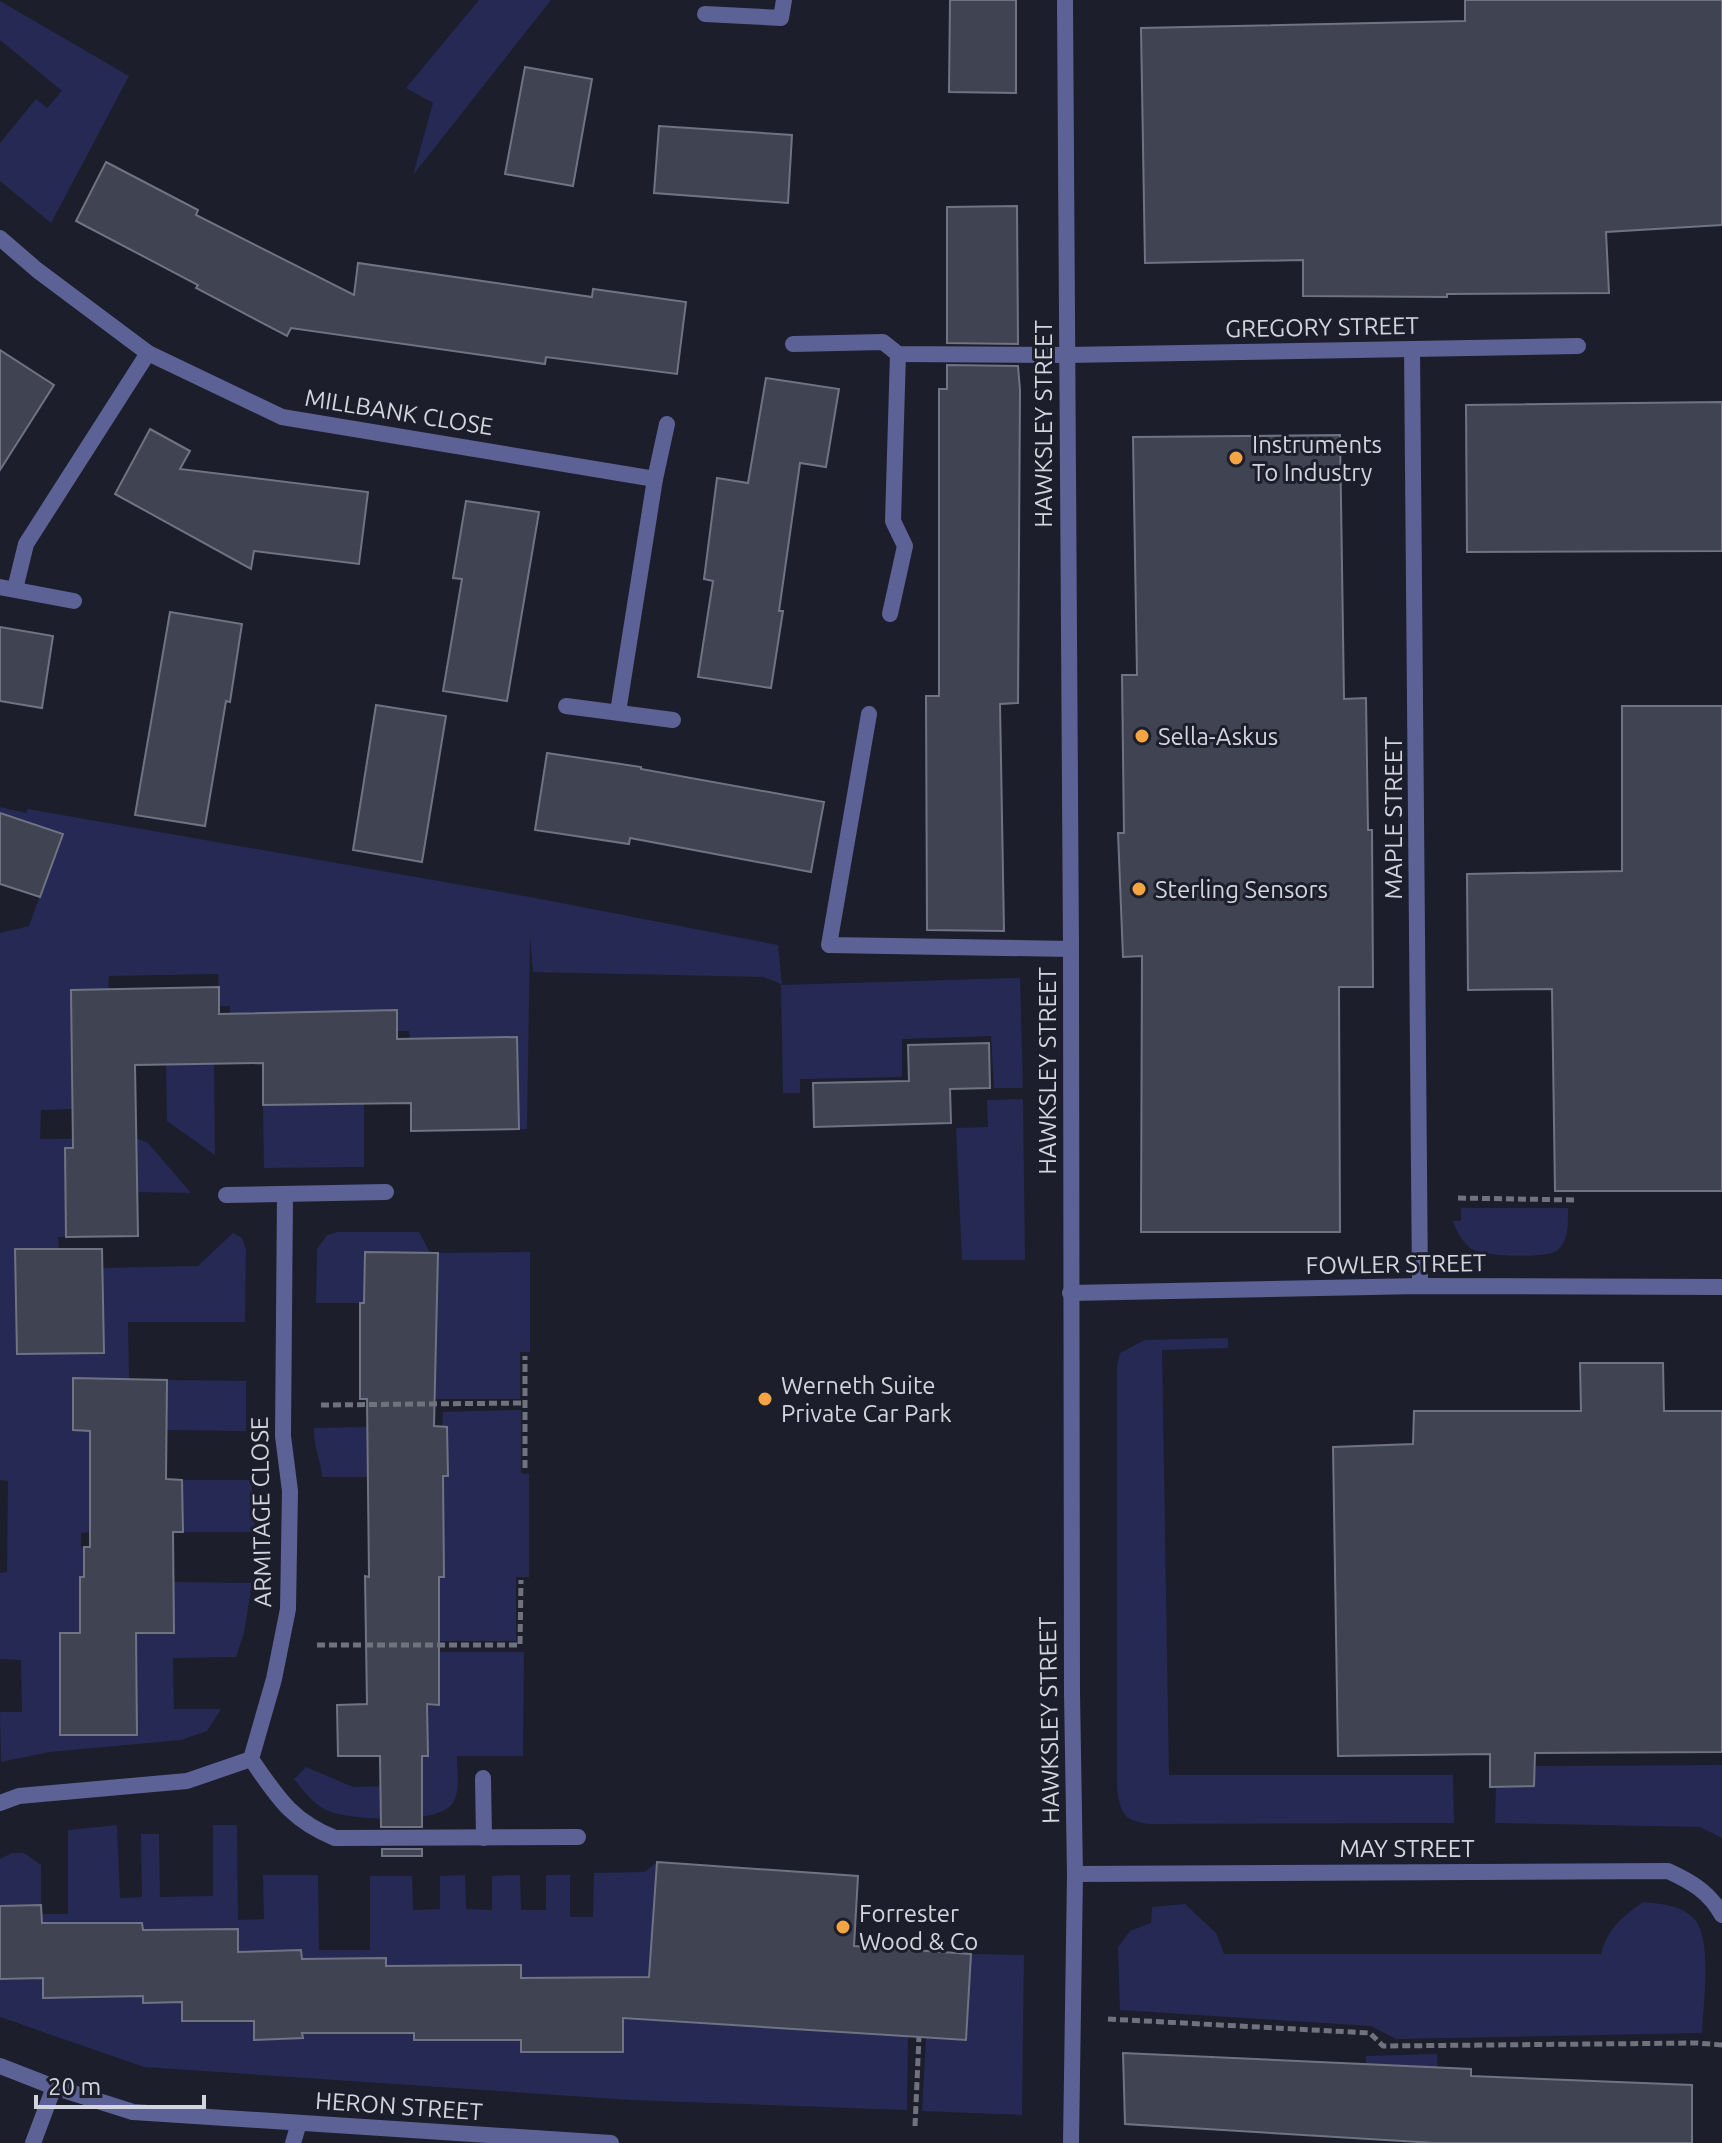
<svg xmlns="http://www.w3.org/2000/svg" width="1722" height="2143" viewBox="0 0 1722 2143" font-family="Ubuntu,sans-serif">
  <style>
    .green { fill: #262954; fill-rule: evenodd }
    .building { fill: #404352; stroke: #707383; stroke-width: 2 }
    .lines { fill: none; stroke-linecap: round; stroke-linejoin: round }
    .path { stroke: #70727d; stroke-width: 5; stroke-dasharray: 8 4; stroke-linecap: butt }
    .service { stroke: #5c6295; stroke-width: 16 }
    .minor { stroke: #5c6295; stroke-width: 16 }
    .tertiary { stroke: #5c6295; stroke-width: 16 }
    .poi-dot { fill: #f4a443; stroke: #1c1e2b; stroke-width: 3 }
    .labels { text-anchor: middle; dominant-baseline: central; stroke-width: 6; stroke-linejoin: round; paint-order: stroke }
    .street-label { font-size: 24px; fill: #d3d5de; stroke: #1c1e2b }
    .poi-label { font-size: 24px; fill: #d3d5de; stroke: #1c1e2b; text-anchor: start }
  </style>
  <rect width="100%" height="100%" fill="#1c1e2b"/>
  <g class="green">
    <path d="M479,0H551L413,175L433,103L406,88Z"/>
    <path d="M0,1L129,76L51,223L0,181V143L36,99L47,108L62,91L0,40Z"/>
    <path d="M0,807L26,813L28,809L530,897L778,945L782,985L1020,978L1023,1088H994L991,1036L902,1039V1077L800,1079V1093H783L781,984L764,977L533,972L530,936L527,1129H519L517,1037L410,1039L409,1031H397V1010L230,1014V1006H219L218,974L109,976L108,990L73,1109L41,1110L40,1139L136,1138L148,1143L191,1193L137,1192L136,1147L66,1237H58L59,1249H15L17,1354L103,1353L102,1268L198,1266L233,1233L242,1238L246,1249L245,1322H128L129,1379L73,1380V1430L90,1431V1532L81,1533V1547H84V1577H80V1633L60,1634V1735L137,1734V1633H174V1582L252,1583L244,1633L236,1657L173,1658L174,1709H221L207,1731L181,1740L49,1752L1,1762L0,1712H22L21,1660L0,1659V1573L7,1572L8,1481L0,1480V933L29,926L62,834L22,820L0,884Z"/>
    <path d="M166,1064H214L215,1155L167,1121Z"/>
    <path d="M1023,1099L1025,1260H962L956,1128L988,1127L987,1100Z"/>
    <path d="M364,1104V1167L264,1168L263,1105Z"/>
    <path d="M1461,1208H1568C1568,1222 1569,1240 1558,1250C1548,1259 1481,1257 1470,1248C1462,1241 1456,1231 1453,1221H1461Z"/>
    <path d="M338,1232H419L430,1253L365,1252L364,1303H316L317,1249L327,1235Z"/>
    <path d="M530,1252V1352H520V1399H434L438,1253Z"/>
    <path d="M1228,1338V1348L1162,1350L1169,1775H1453L1454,1823L1149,1824C1122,1820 1122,1814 1117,1790V1366L1120,1353L1145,1340Z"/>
    <path d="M167,1380L246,1381V1431L166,1430Z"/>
    <path d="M521,1410V1473L529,1474V1577H516V1641H436L442,1476L448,1475L447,1427H442L443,1412Z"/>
    <path d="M371,1427L372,1477H322C321,1460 313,1446 314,1428Z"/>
    <path d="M182,1480H251L256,1532H183Z"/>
    <path d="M439,1652H524L523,1756H457C457,1772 461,1791 452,1804C437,1825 354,1820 331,1812C314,1806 305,1792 294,1779L306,1767L353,1787L422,1785V1756L428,1755L427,1704Z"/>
    <path d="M1722,1765V1838L1700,1827L1495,1823L1496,1786H1533L1534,1766Z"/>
    <path d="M117,1825L120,1898L142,1897L141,1834H159L160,1897L213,1896V1825H237L238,1920L264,1919L263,1875H318L319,1950H370V1876H412L413,1910L440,1909V1876L465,1875L466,1909L492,1910V1876L520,1875L521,1910H546V1875H570V1917H593L594,1873L645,1872L657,1862L646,2020L908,2036L907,2110L631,2100L144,2067L0,2017V1979L43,1978V1998L143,1996V2003L182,2002V2021H239L238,1929L143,1930L142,1923L42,1924V1914H68V1830ZM301,1950L302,1959H386L387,2033L303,2034L302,2038L254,2040L253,1951ZM520,1965L521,1978H623V2052H521V2039H414V1967Z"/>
    <path d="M12,1853H24L41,1865V1905L0,1906V1859Z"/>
    <path d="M1643,1902C1661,1904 1684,1905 1696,1921C1712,1943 1703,2005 1702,2033L1396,2039L1371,2026L1120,2010L1118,1947L1130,1931L1151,1923L1152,1907L1185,1904L1216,1933L1224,1954H1601C1608,1928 1621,1918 1643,1902Z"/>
    <path d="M971,1954L1024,1955L1022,2115L922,2111L926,2038L966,2040Z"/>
    <path d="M1437,2054L1438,2085L1366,2081V2056Z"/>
  </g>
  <g class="building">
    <path d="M950,0H1016V93L949,92Z"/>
    <path d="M1465,0H1722V225L1606,232L1609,293L1447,294V297L1303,296V260L1145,263L1141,28L1465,21Z"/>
    <path d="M525,67L592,79L573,186L505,174Z"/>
    <path d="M659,126L792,135L788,203L654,193Z"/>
    <path d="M106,162L198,210L196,215L354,295L358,263L592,297L593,289L686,302L677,374L546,357L545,364L291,328L287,336L196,288L198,285L76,221Z"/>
    <path d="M1017,206L1018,344L947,343V207Z"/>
    <path d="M0,350L54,385L0,470Z"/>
    <path d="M947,365L1018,366L1020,390L1018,703L1000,704L1004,931L927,930L926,696H939V389H947Z"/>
    <path d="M766,378L839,389L826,467L800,463L779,611H783L771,688L698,677L713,581L704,579L717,478L748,483Z"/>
    <path d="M1722,402V551L1467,552L1466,405Z"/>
    <path d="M150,429L190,451L180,469L368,492L359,564L254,551L251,569L115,494Z"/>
    <path d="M1340,435L1344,699L1366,698L1368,830H1372L1373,987H1339L1340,1232H1141L1142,956L1123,957L1118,833H1124L1122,675H1137L1133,437Z"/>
    <path d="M466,501L539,512L507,701L443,691L462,579L453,578Z"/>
    <path d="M170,612L242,624L230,702L226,701L205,826L135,815Z"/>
    <path d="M0,627L53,636L42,708L0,701Z"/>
    <path d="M376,705L446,716L422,862L353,850Z"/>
    <path d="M1622,706H1722V1191H1555L1552,989L1468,990L1467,874L1622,871Z"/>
    <path d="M547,753L641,767V769L824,802L811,872L630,838L629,844L535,830Z"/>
    <path d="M0,813L63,834L40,897L0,884Z"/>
    <path d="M219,987V1014L397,1010V1039L517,1037L519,1129L411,1131V1103L263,1105V1063L135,1065L138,1236L66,1237L65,1148H73L71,990Z"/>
    <path d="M989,1043L990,1088L950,1089L951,1123L814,1127L813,1083L909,1081L908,1045Z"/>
    <path d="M15,1249H102L104,1353L17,1354Z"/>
    <path d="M365,1252L438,1253L434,1426L447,1427L448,1476H443L444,1577H439V1705L427,1704L428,1756H422V1827H381L380,1756H338L337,1705L367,1704L365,1576L369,1577L367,1399H360V1303H364Z"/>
    <path d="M1580,1363H1663L1664,1411H1722V1752L1535,1753L1534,1786L1490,1787V1754L1338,1756L1333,1447L1413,1444L1414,1411H1581Z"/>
    <path d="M73,1378L167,1380L166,1479L182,1480L183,1532H173L174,1633H136L137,1735H60V1633H80V1577H84V1547H90V1431L73,1430Z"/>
    <rect x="382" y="1849" width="40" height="7"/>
    <path d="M657,1862L858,1876L854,1946L971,1954L966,2040L623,2018V2052H521V2040H414V2033H302L303,2038L254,2040V2021H182V2002L143,2003V1996L43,1998V1978L0,1979V1906L41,1905L42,1923H142L143,1930L238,1929V1952L301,1950L302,1959L386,1958V1966L521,1965V1978L649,1977Z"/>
    <path d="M1123,2053L1471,2069V2076L1692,2085V2143H1435L1125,2124Z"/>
  </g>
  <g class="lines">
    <g class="path">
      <path d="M1458,1198L1576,1200"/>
      <path d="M321,1405L524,1403"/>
      <path d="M525,1468V1356"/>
      <path d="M317,1645H520L521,1580"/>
      <path d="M1108,2019L1370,2033L1383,2046L1697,2043L1722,2045"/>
      <path d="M915,2126L919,2037"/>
    </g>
    <g class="service">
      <path d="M793,344L883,342L898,354L1066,355"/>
      <path d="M890,614L905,546L893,521L898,354"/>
      <path d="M869,714L829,945L1071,949"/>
      <path d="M251,1759C277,1796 290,1820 335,1838L578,1837"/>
      <path d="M483,1778L484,1838"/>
      <path d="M293,2143L299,2123"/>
    </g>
    <g class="minor">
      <path d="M1065,0L1071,949L1072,1693L1075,1874L1071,2143"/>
      <path d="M705,14L781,18L784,0"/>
      <path d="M0,238L37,270L148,353L282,417L655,479"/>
      <path d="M1412,349L1420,1286"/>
      <path d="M1066,355L1578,346"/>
      <path d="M0,587L74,601"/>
      <path d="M15,589L26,544L148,353"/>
      <path d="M566,706L673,720"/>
      <path d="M618,712L655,479L667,424"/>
      <path d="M226,1195L386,1192"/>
      <path d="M1070,1293L1420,1286L1722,1287"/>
      <path d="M0,1803L19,1796L187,1781L251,1759L274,1679L288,1609L290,1491L283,1436L285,1195"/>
      <path d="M1075,1874L1668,1871C1692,1882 1709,1892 1722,1915"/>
      <path d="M33,2143L54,2087"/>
    </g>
    <path class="tertiary" d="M0,2066L54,2087L133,2112L611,2143"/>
  </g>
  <g class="poi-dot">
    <circle cx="1236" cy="458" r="8"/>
    <circle cx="1142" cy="736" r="8"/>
    <circle cx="1139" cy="889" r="8"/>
    <circle cx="765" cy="1399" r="8"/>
    <circle cx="843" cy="1927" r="8"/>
  </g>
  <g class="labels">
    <g class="street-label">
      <text transform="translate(1322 327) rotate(-1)">GREGORY STREET</text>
      <text transform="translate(399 412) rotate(9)">MILLBANK CLOSE</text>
      <text transform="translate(1043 424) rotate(-90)">HAWKSLEY STREET</text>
      <text transform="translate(1393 818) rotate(-90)">MAPLE STREET</text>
      <text transform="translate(1047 1071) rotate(-90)">HAWKSLEY STREET</text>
      <text transform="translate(1396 1264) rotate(-1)">FOWLER STREET</text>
      <text transform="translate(261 1512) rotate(-91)">ARMITAGE CLOSE</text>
      <text transform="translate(1049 1720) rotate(-91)">HAWKSLEY STREET</text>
      <text x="1407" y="1848">MAY STREET</text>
      <text transform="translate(399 2106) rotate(4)">HERON STREET</text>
    </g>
    <g class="poi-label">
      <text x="1252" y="444">Instruments<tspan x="1252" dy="28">To Industry</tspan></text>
      <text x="1158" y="736">Sella-Askus</text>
      <text x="1155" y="889">Sterling Sensors</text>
      <text x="781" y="1385">Werneth Suite<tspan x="781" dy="28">Private Car Park</tspan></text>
      <text x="859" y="1913">Forrester<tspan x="859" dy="28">Wood &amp; Co</tspan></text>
    </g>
  </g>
  <path d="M36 2095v12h168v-12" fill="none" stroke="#d3d5de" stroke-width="4"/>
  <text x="48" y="2095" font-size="24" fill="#d3d5de" stroke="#1c1e2b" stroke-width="6" paint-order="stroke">20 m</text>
</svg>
